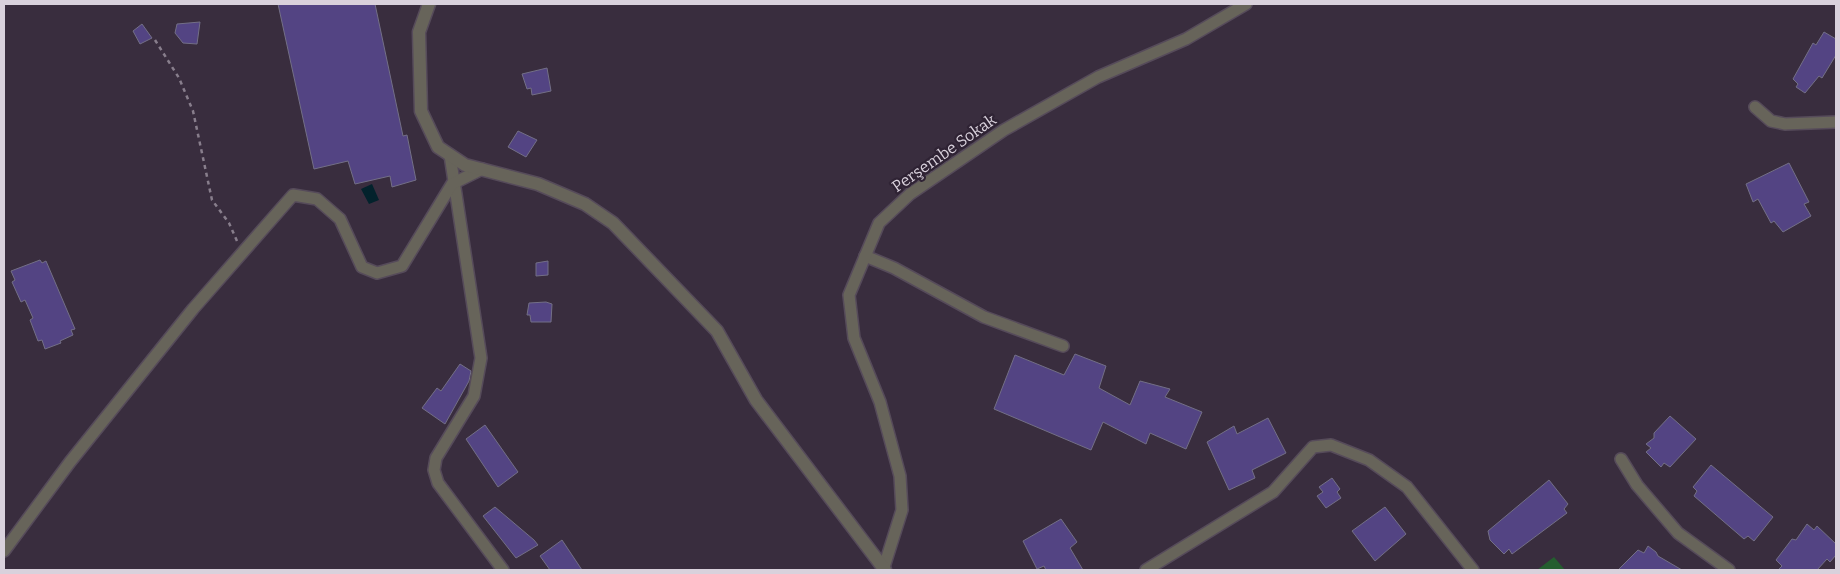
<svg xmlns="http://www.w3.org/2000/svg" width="1840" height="574" viewBox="0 0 1840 574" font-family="Bitter,serif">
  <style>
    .green { fill: #245e2f }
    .water { fill: #03222c }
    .building { fill: #534483; stroke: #736f86 }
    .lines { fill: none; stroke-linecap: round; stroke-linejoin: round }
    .minor-casing { stroke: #564b5a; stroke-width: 14 }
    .tertiary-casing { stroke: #564b5a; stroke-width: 15 }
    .path { stroke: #887e8c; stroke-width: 2.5; stroke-dasharray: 4 4; stroke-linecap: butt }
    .minor { stroke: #67645a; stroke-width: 11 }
    .tertiary { stroke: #67645a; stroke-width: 12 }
    .labels { text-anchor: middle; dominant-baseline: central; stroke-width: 4.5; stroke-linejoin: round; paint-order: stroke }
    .street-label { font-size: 16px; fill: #d9d1dc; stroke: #2f2334 }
  </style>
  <rect width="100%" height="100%" fill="#392d3e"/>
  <path class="green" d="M1554,557L1565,570H1537Z"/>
  <path class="water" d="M372,184L379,200L369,204L361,189Z"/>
  <g class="building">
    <path d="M278,4H375L403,136L407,135L416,180L392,187L390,176L355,184L348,161L314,169Z"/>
    <path d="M200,22L197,44L183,43L175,33L177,24Z"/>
    <path d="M142,24L152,38L140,44L133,31Z"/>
    <path d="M1824,32L1836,39V55L1822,78L1819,76L1805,93L1796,87L1798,84L1793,79L1813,43L1816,45Z"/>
    <path d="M547,68L551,91L532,95L531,88L527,89L522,74Z"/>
    <path d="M518,131L537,140L526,157L508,147Z"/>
    <path d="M1789,163L1809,202L1804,204L1811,216L1783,232L1774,221L1771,223L1758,199L1753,202L1746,184Z"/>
    <path d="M40,260L42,263L46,261L75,329L71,330L73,335L60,341L61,343L45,349L42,340L38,341L30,320L33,318L25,300L21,302L12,282L15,280L11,271Z"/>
    <path d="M548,261V275L536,276V263Z"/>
    <path d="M546,302L552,304L551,322H531L530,315H527L529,303Z"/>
    <path d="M1075,354L1106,366L1099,388L1130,405L1140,381L1170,389L1165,397L1202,412L1186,449L1150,433L1146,444L1103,422L1091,450L994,409L1015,355L1064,375Z"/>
    <path d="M460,364L471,371L469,381L445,424L422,408L437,388L441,391Z"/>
    <path d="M1670,416L1696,439L1670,467L1664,463L1661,467L1646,452L1651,448L1646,444L1654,438V433Z"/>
    <path d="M1268,418L1286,453L1252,470L1255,478L1229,490L1207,442L1234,426L1237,434Z"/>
    <path d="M485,425L518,472L498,487L466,439Z"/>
    <path d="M1711,465L1773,517L1754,541L1748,536L1744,539L1694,496L1697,491L1693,487Z"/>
    <path d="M1332,478L1340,489L1337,492L1341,498L1326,508L1317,496L1323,492L1319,487Z"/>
    <path d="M1549,480L1568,504L1564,509L1567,513L1512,554L1509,549L1504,554L1490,540L1488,531Z"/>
    <path d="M495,507L534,540L538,545L516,558L483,516Z"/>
    <path d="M1385,507L1406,534L1375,561L1352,531Z"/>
    <path d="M1061,519L1077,542L1070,548L1083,570H1046L1044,566L1037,569L1023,541Z"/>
    <path d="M1807,524L1814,530L1817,526L1836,544V555L1830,562L1827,559L1817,570H1778L1782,566L1776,560L1792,539L1796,540Z"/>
    <path d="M562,540L582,570H550L540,556Z"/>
    <path d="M1648,546L1656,552L1658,556L1682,570H1618L1638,550L1644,553Z"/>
  </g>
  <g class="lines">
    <g class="minor-casing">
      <g id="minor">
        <path d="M1755,107L1771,121L1785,124L1836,122"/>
        <path d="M450,155L481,358L474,396L436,458L434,470L438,483L503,570"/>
        <path d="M865,256L894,268L984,317L1063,346"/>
        <path d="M1621,459L1637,485L1678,533L1729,570"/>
        <path d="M4,551L70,462L193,309L293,195L317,199L340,219L362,267L377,273L402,266L452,184L482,169"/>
        <path d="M884,567L902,510L900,476L880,402L854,338L849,295L879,223L910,194L1004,130L1098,77L1186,39L1246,4"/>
        <path d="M1146,570L1273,492L1313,447L1331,445L1369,460L1407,487L1473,570"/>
      </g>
    </g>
    <g class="tertiary-casing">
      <path id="tertiary" d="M429,4L419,32L421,111L438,147L465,165L538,184L585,204L613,223L717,331L756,400L885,570"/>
    </g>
    <path class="path" d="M155,40L179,78L193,111L212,200L229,223L237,241"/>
    <use href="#minor" class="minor"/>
    <use href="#tertiary" class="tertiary"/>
  </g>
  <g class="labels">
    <g class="street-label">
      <text transform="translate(944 153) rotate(-35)">Perşembe Sokak</text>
    </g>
  </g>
  <rect width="1840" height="574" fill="none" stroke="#d9d1dc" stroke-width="10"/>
</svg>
